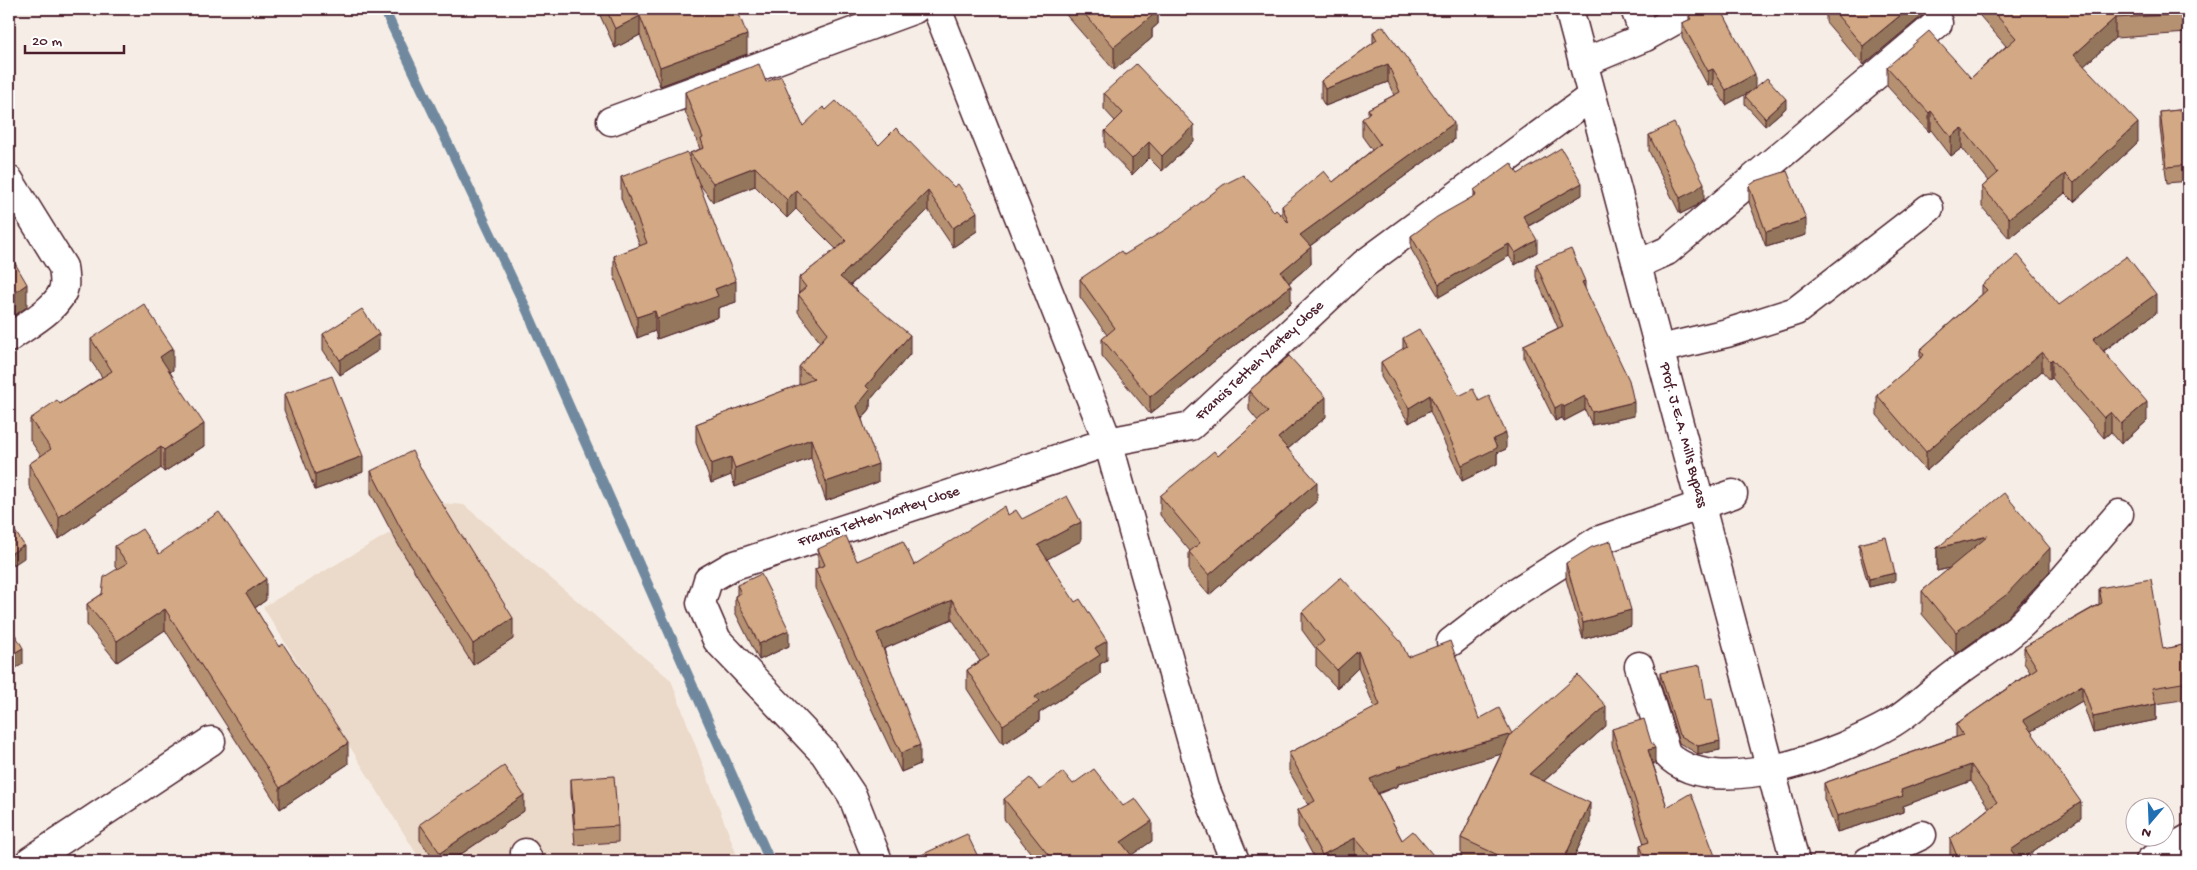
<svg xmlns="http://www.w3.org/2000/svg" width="2197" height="870" viewBox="0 0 2197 870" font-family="'Gochi Hand',sans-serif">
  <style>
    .built { fill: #ebd9c9 }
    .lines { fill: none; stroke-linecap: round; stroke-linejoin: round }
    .stream { stroke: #71899f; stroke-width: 10 }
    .minor-casing { stroke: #4a1f2b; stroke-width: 31 }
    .minor { stroke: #fff; stroke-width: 28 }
    .wall { fill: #b59172; stroke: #4a1f2b }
    .shaded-wall { fill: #93765c; stroke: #4a1f2b }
    .building { fill: #d2a984; stroke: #4a1f2b }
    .labels { text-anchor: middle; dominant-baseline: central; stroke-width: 4; stroke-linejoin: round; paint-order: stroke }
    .street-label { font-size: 15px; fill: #4a1f2b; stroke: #fff }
  </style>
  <rect width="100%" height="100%" fill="#f6eee6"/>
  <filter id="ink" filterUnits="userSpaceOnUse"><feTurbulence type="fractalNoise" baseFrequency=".02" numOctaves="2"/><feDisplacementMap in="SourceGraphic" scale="10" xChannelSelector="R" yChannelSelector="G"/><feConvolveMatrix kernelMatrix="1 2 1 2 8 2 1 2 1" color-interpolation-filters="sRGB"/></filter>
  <g filter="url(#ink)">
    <path class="built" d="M441,503L464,505L671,680L739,861H421L263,607Z"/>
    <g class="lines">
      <path class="stream" d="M384,9L525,306L770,861"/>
      <g class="minor-casing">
        <g id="minor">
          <path d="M937,9L1108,442L1205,788L1235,861"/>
          <path d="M1569,9L1795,861"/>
          <path d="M1635,9L1645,37"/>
          <path d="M1583,63L1645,37L1695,9"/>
          <path d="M611,121L915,9"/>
          <path d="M9,180L63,267C64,274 65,281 64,287C60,308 25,326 9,338"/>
          <path d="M1638,264L1667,251L1938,23"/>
          <path d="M1660,349L1727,333L1796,311L1929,208"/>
          <path d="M1451,642L1516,592L1597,541L1733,494"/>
          <path d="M1639,666L1666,753C1713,804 1841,752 1892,723C1911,712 1928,694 1946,681C1969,662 2004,642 2024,622C2058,588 2088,549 2119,514"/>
          <path d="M525,853L529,861"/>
          <path d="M30,861L211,741"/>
          <path d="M878,861L852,795L824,753L717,640L701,603L708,580L732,566L1108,442L1191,426L1364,264L1592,96"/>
          <path d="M1868,861L1922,835"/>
          <path d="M2150,861L2188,839"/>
        </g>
      </g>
      <use href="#minor" class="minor"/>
    </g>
    <g class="wall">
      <path d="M598,9H704L705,12L747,54L660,86L640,35L615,48L598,11Z"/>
      <path d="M1061,9H1158V24L1152,29V38L1114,70Z"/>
      <path d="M1826,9H1933L1928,11L1863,65L1826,22Z"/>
      <path d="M1974,9H2188V33L2115,38L2084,66L2138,142L2074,202L2065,193L2009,238L1982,207V187L1989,181L1962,148L1951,156L1931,130L1929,132L1887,86V67L1971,78L2006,46Z"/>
      <path d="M1689,16L1755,88L1786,108L1765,126L1745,104V96L1754,89L1726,105L1713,84L1708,86L1682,38V23L1689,20Z"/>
      <path d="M1373,32L1454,140L1310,246L1311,264L1289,283L1291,303L1218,358L1150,414L1102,356V339L1107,335L1080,297V279L1124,255L1274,212L1282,216V206L1333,182L1372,150L1362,136V119L1368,114V109L1394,95L1388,82L1325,106L1321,99V81L1373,43Z"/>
      <path d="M766,82L803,126L826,110L879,145L977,231L953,247L928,210L851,285L910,354L870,400V409L862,419L878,482L826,501L811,458L735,487L731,475L711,483L696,443V424L799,385V367L820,342L798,312L799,278L836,249L796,209L787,218L755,186L713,202L697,181L736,302L718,308V317L657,339L655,331L637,338L614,276V256L640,246L621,198V177L690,162V153L700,149L685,111V92Z"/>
      <path d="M1104,93L1194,141L1162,171L1149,158L1132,175L1105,147V131L1115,121L1104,109Z"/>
      <path d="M2188,109V181L2167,183L2160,128V112Z"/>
      <path d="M1649,135L1704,199L1696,206L1680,214L1649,151Z"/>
      <path d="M1518,174L1582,195L1529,226L1537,252L1515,265L1509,256L1439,297L1411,249V236L1474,196V190Z"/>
      <path d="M1749,186L1806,235L1766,247L1749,202Z"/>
      <path d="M1536,264L1585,289L1634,416L1592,425L1585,410L1564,421L1562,418L1555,421L1524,358V345L1558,328L1536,277Z"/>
      <path d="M1982,285L2059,305L2156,313L2104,351L2147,421L2121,444L2111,432L2104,438L2052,378L2050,380L2042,371L1926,471L1877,415V395L1920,359V350L1982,294Z"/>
      <path d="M323,334L379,350L340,375L323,350Z"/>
      <path d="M1403,338L1459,396L1479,401L1506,449L1497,453V464L1462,481L1430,411L1409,423L1381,377V362L1403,349Z"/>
      <path d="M91,339L173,370L170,372L204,446L164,472L161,468L59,539L29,486V464L41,456L30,440V419L60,404L102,377L91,361Z"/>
      <path d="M1249,391L1326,417L1288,449L1317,501L1209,595L1189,572V552L1190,551L1160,515V496L1218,456L1258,421L1249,410Z"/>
      <path d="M284,394L363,472L315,490L284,410Z"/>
      <path d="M371,471L513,639L473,665L400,548L371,493Z"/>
      <path d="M1008,515L1081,541L1047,559L1107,660L1100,664V674L1039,713V721L1003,744L967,689V670L980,661L952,619L884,649L920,764L901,772L815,588V569L818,568V549L857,561L914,565Z"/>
      <path d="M1859,544L1895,581L1869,587L1859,552Z"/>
      <path d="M115,546L159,554L266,600L255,608L348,764L280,809L165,630L117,662L87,625V604L102,594L117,569L115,567Z"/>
      <path d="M1937,548L2050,571L2006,618L1956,654L1922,614V591L1950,568L1937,571Z"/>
      <path d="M1566,563L1631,626L1583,639L1566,579Z"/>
      <path d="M737,585L789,646L759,660L735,612V596L737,595Z"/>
      <path d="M2099,588L2163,649L2188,644V699L2156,704V720L2093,733L2082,701L2031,731L2081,818L2019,861H1953L1950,855V839L1989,808L1971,781L1903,806V812L1837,832L1824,799V783L1956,737V724L2030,672L2024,663V647L2099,604Z"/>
      <path d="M1302,612L1408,657L1479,719L1512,734L1606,726L1544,781L1590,823L1572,861H1468L1461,858V838L1501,754L1398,784V786L1378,794L1402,840L1438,861H1360L1355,855L1344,861H1316L1298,827V810L1308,805L1289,771V753L1375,708L1358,668L1337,688L1316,666V649L1302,630Z"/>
      <path d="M1660,673L1706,699L1720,750L1698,754L1679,743L1660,681Z"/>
      <path d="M1612,729L1655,763L1653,764L1667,807L1717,861H1640V845L1644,844L1612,745Z"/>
      <path d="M571,779L618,826V842L575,845L571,794Z"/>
      <path d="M1073,784L1123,806L1152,841L1131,855L1136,861H1037L1004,819V799L1040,790Z"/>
      <path d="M524,811L451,861H435L420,840V824Z"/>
    </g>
    <g class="shaded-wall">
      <path d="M1149,9H1158V24L1152,29V38L1114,70V47Z"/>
      <path d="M1908,9H1933L1928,11L1863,65V46Z"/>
      <path d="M640,16V35L615,48V29Z"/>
      <path d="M2115,18V38L2074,75V55Z"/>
      <path d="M747,35V54L660,86V67Z"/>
      <path d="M1388,64V82L1325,106V89Z"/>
      <path d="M1713,69V84L1708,86V71Z"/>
      <path d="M1755,74V89L1726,105V90Z"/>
      <path d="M1786,99V108L1765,126V118Z"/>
      <path d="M1931,111V130L1929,132V113Z"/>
      <path d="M1454,123V140L1300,253V235Z"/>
      <path d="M2138,123V142L2074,202V183Z"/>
      <path d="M1194,125V141L1162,171V156Z"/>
      <path d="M1962,128V148L1951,156V137Z"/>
      <path d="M1149,142V158L1132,175V159Z"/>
      <path d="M755,167V186L713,202V183Z"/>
      <path d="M2065,174V193L2009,238V218Z"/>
      <path d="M1582,183V195L1523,229V216Z"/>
      <path d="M1704,183V199L1696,206L1680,214V198Z"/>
      <path d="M796,190V209L787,218V200Z"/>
      <path d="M928,191V210L840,295V277Z"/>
      <path d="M977,212V231L953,247V228Z"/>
      <path d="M1806,219V235L1766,247V232Z"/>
      <path d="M1537,240V252L1515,265V253Z"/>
      <path d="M1509,244V256L1439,297V284Z"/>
      <path d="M1311,247V264L1281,289V272Z"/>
      <path d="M736,281V302L718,308V317L657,339V318L715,289Z"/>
      <path d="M1585,281V294L1582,282Z"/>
      <path d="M27,284V307L9,319V297Z"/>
      <path d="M1291,286V303L1218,358L1150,414V397L1218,341Z"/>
      <path d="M2156,294V313L2093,358V339Z"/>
      <path d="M655,311V331L637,338V317Z"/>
      <path d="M379,334V350L340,375V360Z"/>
      <path d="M910,335V354L870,400V409L857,424V406L866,386Z"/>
      <path d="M173,348V370L160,379V357Z"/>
      <path d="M2042,352V371L1926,471V452Z"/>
      <path d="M2052,359V378L2050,380V361Z"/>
      <path d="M1430,395V411L1409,423V408Z"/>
      <path d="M1585,396V410L1564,421V407Z"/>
      <path d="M1326,397V417L1278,457V438Z"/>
      <path d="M1634,402V416L1592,425V412Z"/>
      <path d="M2147,402V421L2121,444V424Z"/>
      <path d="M1562,404V418L1555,421V408Z"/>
      <path d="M2111,412V432L2104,438V418Z"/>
      <path d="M204,424V446L164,472V450Z"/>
      <path d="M1506,433V449L1497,453V464L1462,481V465L1493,439Z"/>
      <path d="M811,439V458L735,487V468Z"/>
      <path d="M161,447V468L59,539V517Z"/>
      <path d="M363,456V472L315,490V474Z"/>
      <path d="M731,457V475L711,483V464Z"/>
      <path d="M878,464V482L826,501V482Z"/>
      <path d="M1317,482V501L1209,595V575Z"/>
      <path d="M1081,522V541L1038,564V545Z"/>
      <path d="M1988,536V559L1937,571V548Z"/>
      <path d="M24,545V558L9,568V555Z"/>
      <path d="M2050,548V571L2006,618L1956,654V632Z"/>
      <path d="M1895,573V581L1869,587V579Z"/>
      <path d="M266,579V600L246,614V593Z"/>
      <path d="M952,600V619L877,652V633Z"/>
      <path d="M165,609V630L117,662V641Z"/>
      <path d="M1631,610V626L1583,639V623Z"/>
      <path d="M513,618V639L473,665V644Z"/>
      <path d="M789,630V646L759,660V644Z"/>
      <path d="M1107,641V660L1100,664V674L1039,713V721L1003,744V725L1035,697L1095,648Z"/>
      <path d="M23,648V664L9,672V656Z"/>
      <path d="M1358,651V668L1337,688V670Z"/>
      <path d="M2082,685V701L2023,736V720Z"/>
      <path d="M2156,704V720L2093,733V717Z"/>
      <path d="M1606,706V726L1529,794V774Z"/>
      <path d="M1512,734V751L1398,784V786L1370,796V779L1397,767Z"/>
      <path d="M1720,741V750L1698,754V746Z"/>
      <path d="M348,743V764L280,809V788Z"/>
      <path d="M920,745V764L901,772V753Z"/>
      <path d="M1655,748V763L1648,765V750Z"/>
      <path d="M1971,765V781L1903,806V812L1837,832V816L1901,790Z"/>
      <path d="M524,795V811L451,861H440V853Z"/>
      <path d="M2081,802V818L2019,861L2011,850Z"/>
      <path d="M1590,803V823L1572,861H1563Z"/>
      <path d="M1152,821V841L1123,861L1121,842Z"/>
      <path d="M1355,838V855L1344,861H1322V855Z"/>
    </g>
    <g class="building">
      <path d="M606,9H704L705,12L714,9H737L747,35L660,67L640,16L615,29Z"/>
      <path d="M1080,9H1149L1147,10L1152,16L1114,47Z"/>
      <path d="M1699,9H1721L1755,74L1726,90L1713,69L1708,71L1682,23L1691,19L1689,16Z"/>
      <path d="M1832,9H1908L1863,46Z"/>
      <path d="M1991,9H2188V14L2115,18L2074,55L2138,123L2074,183L2065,174L2009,218L1982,187L1998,173L1962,128L1951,137L1931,111L1929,113L1887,67L1929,31L1971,78L2016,38Z"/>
      <path d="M1383,26L1454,123L1300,235L1311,247L1281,272L1291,286L1218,341L1150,397L1102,339L1115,328L1080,279L1121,251L1124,255L1168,228L1223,185L1243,175L1267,201L1274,212L1276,210L1289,223L1282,206L1324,171L1333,182L1380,144L1362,119L1370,112L1368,109L1400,92L1388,64L1325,89L1321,81L1377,40L1373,32Z"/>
      <path d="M759,64L766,82L781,76L803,126L823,107L826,110L836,101L879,145L896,128L954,187L958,184L977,212L953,228L928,191L840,277L910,335L866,386L870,390L857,406L878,464L826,482L811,439L735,468L731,457L711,464L696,424L814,379L799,367L828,333L798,294L806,287L799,278L846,241L796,190L787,200L755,167L713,183L690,153L704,148L701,139L703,138L685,92Z"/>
      <path d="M1136,64L1194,125L1162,156L1149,142L1132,159L1105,131L1123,113L1104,93Z"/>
      <path d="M1767,78L1786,99L1765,118L1745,96Z"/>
      <path d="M2188,109V165L2167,167L2160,112Z"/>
      <path d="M1674,123L1704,183L1696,190L1680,198L1649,135Z"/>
      <path d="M1561,148L1582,183L1523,216L1537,240L1515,253L1509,244L1439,284L1411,236L1437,217L1476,195L1474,190L1511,163L1518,174Z"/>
      <path d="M687,152L736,281L715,289L718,296L657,318L655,311L637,317L614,256L647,243L621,177Z"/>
      <path d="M1787,171L1806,219L1766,232L1749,186L1756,181Z"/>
      <path d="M1571,249L1585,281L1582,282L1629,380L1634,402L1592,412L1585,396L1564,407L1562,404L1555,408L1524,345L1563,326L1536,264Z"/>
      <path d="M9,253L27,284L9,297Z"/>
      <path d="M2018,255L2059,305L2127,256L2156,294L2093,339L2147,402L2121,424L2111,412L2104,418L2052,359L2050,361L2042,352L1926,452L1877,395L1924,355L1920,350L1987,290L1982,285Z"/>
      <path d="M144,304L173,348L160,357L204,424L164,450L161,447L59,517L29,464L51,449L30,419L57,400L60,404L112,371L91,339Z"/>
      <path d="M362,309L379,334L340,360L323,334Z"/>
      <path d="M1419,329L1459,396L1473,389L1479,401L1489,396L1506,433L1493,439L1497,448L1462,465L1430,395L1409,408L1381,362L1407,346L1403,338Z"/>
      <path d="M1289,356L1326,397L1278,438L1317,482L1209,575L1189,552L1200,543L1160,496L1214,451L1218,456L1268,412L1249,391Z"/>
      <path d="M332,376L363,456L315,474L284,394Z"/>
      <path d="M412,451L426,478L513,618L473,644L400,527L371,471Z"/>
      <path d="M2004,493L2050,548L2006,595L1956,632L1922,591L1988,536L1937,548Z"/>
      <path d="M1067,496L1081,522L1038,545L1075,602L1080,599L1107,641L1095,648L1100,655L1035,697L1039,702L1003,725L967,670L989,656L952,600L877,633L920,745L901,753L815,569L825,565L818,549L846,536L857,561L903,541L914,565L1005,506L1008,515L1016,510L1022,519Z"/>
      <path d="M219,512L266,579L246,593L279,647L283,644L348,743L280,788L165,609L117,641L87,604L102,594L104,577L127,563L115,546L142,529L159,554Z"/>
      <path d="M9,522L24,545L9,555Z"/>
      <path d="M1886,537L1895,573L1869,579L1859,544Z"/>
      <path d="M1611,541L1631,610L1583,623L1566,563L1592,547Z"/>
      <path d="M761,574L789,630L759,644L735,596L741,593L737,585Z"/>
      <path d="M1341,577L1401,642L1408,657L1450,641L1479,719L1499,708L1512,734L1397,767L1398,768L1370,779L1402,840L1413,831L1438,861H1375L1355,838L1322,855L1298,810L1315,801L1289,753L1380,705L1358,651L1337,670L1316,648L1324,641L1302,612Z"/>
      <path d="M2151,579L2163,649L2188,644V682L2152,688L2156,704L2093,717L2082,685L2023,720L2081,802L2011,850L2019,861H1959L1950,839L1997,802L1971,765L1901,790L1903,796L1837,816L1824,783L1963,735L1956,724L2037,668L2024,647L2102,603L2099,588Z"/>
      <path d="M9,624L23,648L9,656Z"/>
      <path d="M1700,665L1706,699L1712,698L1720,741L1698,746L1679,735L1660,673Z"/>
      <path d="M1578,675L1606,706L1529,774L1590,803L1563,861H1511L1461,838L1511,734Z"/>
      <path d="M1644,719L1651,742L1655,748L1648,750L1667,807L1691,793L1717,861H1646L1640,845L1649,842L1612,729Z"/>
      <path d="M504,766L524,795L440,853L420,824Z"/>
      <path d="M1094,769L1123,806L1135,798L1152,821L1121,842L1136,861H1053L1004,799L1030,778L1040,790L1063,772L1073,784Z"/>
      <path d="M614,776L618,826L575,829L571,779Z"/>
      <path d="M967,834L980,861H908Z"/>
      <path d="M1741,859L1742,861H1734Z"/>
    </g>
  </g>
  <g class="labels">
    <g class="street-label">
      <text transform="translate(1260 361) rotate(-43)">Francis Tetteh Yartey Close</text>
      <text transform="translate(1683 435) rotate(75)">Prof. J.E.A. Mills Bypass</text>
      <text transform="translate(879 517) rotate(-18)">Francis Tetteh Yartey Close</text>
    </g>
  </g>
  <rect width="2197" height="870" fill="none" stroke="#fff" stroke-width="30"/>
  <rect x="15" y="15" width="2167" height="840" fill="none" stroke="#4a1f2b" stroke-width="2" filter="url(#ink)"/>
  <g transform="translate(2150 822) rotate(199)"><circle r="24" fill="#ffffff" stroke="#b7a5aa"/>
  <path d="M0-4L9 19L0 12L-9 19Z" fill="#1f6fb2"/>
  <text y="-8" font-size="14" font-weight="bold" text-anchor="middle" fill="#4a1f2b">N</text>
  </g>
  <path d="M25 45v8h99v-8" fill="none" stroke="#4a1f2b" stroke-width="2.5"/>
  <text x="32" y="45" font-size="15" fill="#4a1f2b" stroke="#ffffff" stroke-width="4" paint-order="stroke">20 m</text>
</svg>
